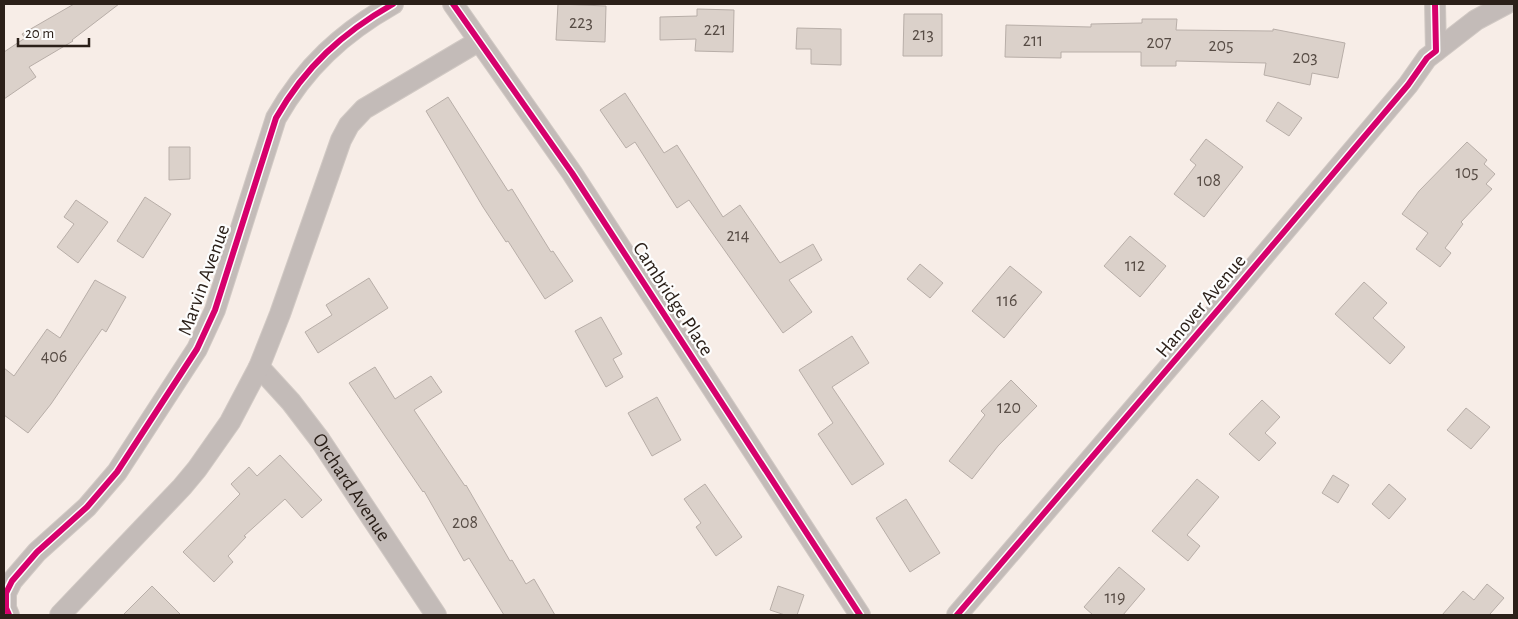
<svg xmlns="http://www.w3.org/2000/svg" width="1518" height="619" viewBox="0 0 1518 619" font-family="'Alegreya Sans',sans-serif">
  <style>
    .building { fill: #dbd1ca; stroke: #b8aea8 }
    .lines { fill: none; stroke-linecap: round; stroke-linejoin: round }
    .minor-casing { stroke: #d1c9c4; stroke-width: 22 }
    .minor { stroke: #c3bbb8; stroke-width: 20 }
    .cycleway-casing { stroke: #fdfdfd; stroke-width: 9 }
    .cycleway { stroke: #d6006c; stroke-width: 6 }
    .labels { text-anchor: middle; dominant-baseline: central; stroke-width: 4.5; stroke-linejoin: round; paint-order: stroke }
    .number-label { font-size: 18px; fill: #574c45 }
    .street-label { font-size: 20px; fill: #2b2019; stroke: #fdfdfd }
  </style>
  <rect width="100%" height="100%" fill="#f7ede7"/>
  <g class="building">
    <path d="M74,4H119L72,40L73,41L29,67L36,77L4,99V52L25,38L22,34Z"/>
    <path d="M558,4L606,6L605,42L556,40Z"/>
    <path d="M697,9L734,10L733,52L695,51L696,39L660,40V17L697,16Z"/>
    <path d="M904,14H942V56H903Z"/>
    <path d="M1142,19H1177L1176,30L1273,31V29L1345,43L1338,78L1312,73L1310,85L1264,75L1266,63L1176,61V66H1141V52H1061V58L1005,57L1006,25L1091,27V24L1142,23Z"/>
    <path d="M797,28L841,29V65L811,64V49H796Z"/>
    <path d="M625,93L664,153L677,145L723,217L740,205L780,263L813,244L822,260L789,280L812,312L783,333L689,200L677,208L635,142L626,148L600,110Z"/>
    <path d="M448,97L508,191L512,189L551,252L553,251L573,281L545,299L508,241L506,242L483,207L426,111Z"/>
    <path d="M1278,102L1302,118L1289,136L1266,121Z"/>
    <path d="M1206,139L1243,167L1204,217L1174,194L1196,165L1190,160Z"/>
    <path d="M1467,142L1487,160L1484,164L1495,174L1486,184L1492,189L1461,222L1463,224L1445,248L1451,253L1440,267L1416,249L1428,233L1402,214L1419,191Z"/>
    <path d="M169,147H190V179L169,180Z"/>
    <path d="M145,197L171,214L143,258L117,241Z"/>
    <path d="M76,200L108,222L78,263L57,247L74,224L64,217Z"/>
    <path d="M1130,236L1166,266L1140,297L1104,266Z"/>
    <path d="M920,264L943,283L930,298L907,279Z"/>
    <path d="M1010,266L1042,292L1004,338L972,311Z"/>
    <path d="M369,278L388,308L318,353L305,332L332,315L326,305Z"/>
    <path d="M95,280L126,297L106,332L102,329L51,404L28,433L4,415V368L14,376L47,329L60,338Z"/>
    <path d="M1364,282L1387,303L1373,318L1405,347L1390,364L1335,314Z"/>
    <path d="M601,317L622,354L613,359L623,377L606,387L575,331Z"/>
    <path d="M852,336L869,363L832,387L884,464L852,485L818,434L833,423L799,370Z"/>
    <path d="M375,367L395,399L431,376L442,392L414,410L465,486L466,485L510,561L512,560L526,584L534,579L555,615H504L469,558L464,561L424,491L423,492L349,383Z"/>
    <path d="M1011,380L1037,406L998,446L972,479L949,461L985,415L981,411Z"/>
    <path d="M657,397L681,440L652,456L628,413Z"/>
    <path d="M1262,400L1280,417L1265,433L1276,443L1259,461L1229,434Z"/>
    <path d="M1466,408L1490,427L1471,449L1447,430Z"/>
    <path d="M280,455L322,500L302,518L285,499L244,536L246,537L228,556L233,562L214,582L183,552L240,494L231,484L249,467L257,476Z"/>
    <path d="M1333,475L1349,485L1338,503L1322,493Z"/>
    <path d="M1197,479L1219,497L1187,535L1200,546L1188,561L1152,531Z"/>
    <path d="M705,484L742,537L716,556L696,527L701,523L684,499Z"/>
    <path d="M1389,484L1406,499L1389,519L1372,504Z"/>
    <path d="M906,499L940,553L910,572L876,518Z"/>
    <path d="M1119,567L1145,589L1123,615H1093L1084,607Z"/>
    <path d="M1487,584L1504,598L1490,614L1492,615H1442L1463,591L1474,600Z"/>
    <path d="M152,586L181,615H123Z"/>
    <path d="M778,586L804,595L797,615H785L770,610Z"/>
  </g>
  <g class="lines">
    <g class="minor-casing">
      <g id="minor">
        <path d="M453,4L572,173L860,615"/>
        <path d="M1436,51L1476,20L1506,4"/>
        <path id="s1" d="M259,367L291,402L320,440L436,615"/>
        <path d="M9,615L6,608V593L12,581L37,552L87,507L117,472L197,349L215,310L276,118C305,67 342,33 393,4"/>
        <path d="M60,615L182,487L197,469L230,422L259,367L280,314L341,140L349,125L364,109L479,41"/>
        <path d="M957,615L1223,304L1408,85L1427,58L1436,51L1435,4"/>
      </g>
    </g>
    <use href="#minor" class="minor"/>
    <g class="cycleway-casing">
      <g id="cycleway">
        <path d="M453,4L572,173L860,615"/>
        <path d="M9,615L6,608V593L12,581L37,552L87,507L117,472L197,349L215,310L276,118C305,67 342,33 393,4"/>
        <path d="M957,615L1223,304L1408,85L1427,58L1436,51L1435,4"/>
      </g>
    </g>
    <use href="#cycleway" class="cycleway"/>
  </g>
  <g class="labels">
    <g class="number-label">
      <text x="581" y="23">223</text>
      <text x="715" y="30">221</text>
      <text x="923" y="35">213</text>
      <text x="1033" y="41">211</text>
      <text x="1159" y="43">207</text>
      <text x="1221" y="46">205</text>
      <text x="1305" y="58">203</text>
      <text x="1467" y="173">105</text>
      <text x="1209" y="181">108</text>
      <text x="738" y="236">214</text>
      <text x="1135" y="266">112</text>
      <text x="1007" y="301">116</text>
      <text x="54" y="357">406</text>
      <text x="1009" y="408">120</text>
      <text x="465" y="523">208</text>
      <text x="1115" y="598">119</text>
    </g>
    <g class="street-label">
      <text transform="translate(204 280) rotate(-70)">Marvin Avenue</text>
      <text transform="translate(673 299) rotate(57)">Cambridge Place</text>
      <text transform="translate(1201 306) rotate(-50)">Hanover Avenue</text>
      <text stroke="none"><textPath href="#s1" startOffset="152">Orchard Avenue</textPath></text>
    </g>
  </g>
  <rect width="1518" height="619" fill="none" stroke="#2b2019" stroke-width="10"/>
  <path d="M18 38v8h71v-8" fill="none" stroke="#2b2019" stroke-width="2.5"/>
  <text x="25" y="38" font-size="15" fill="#2b2019" stroke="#fdfdfd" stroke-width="4" paint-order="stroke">20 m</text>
</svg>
